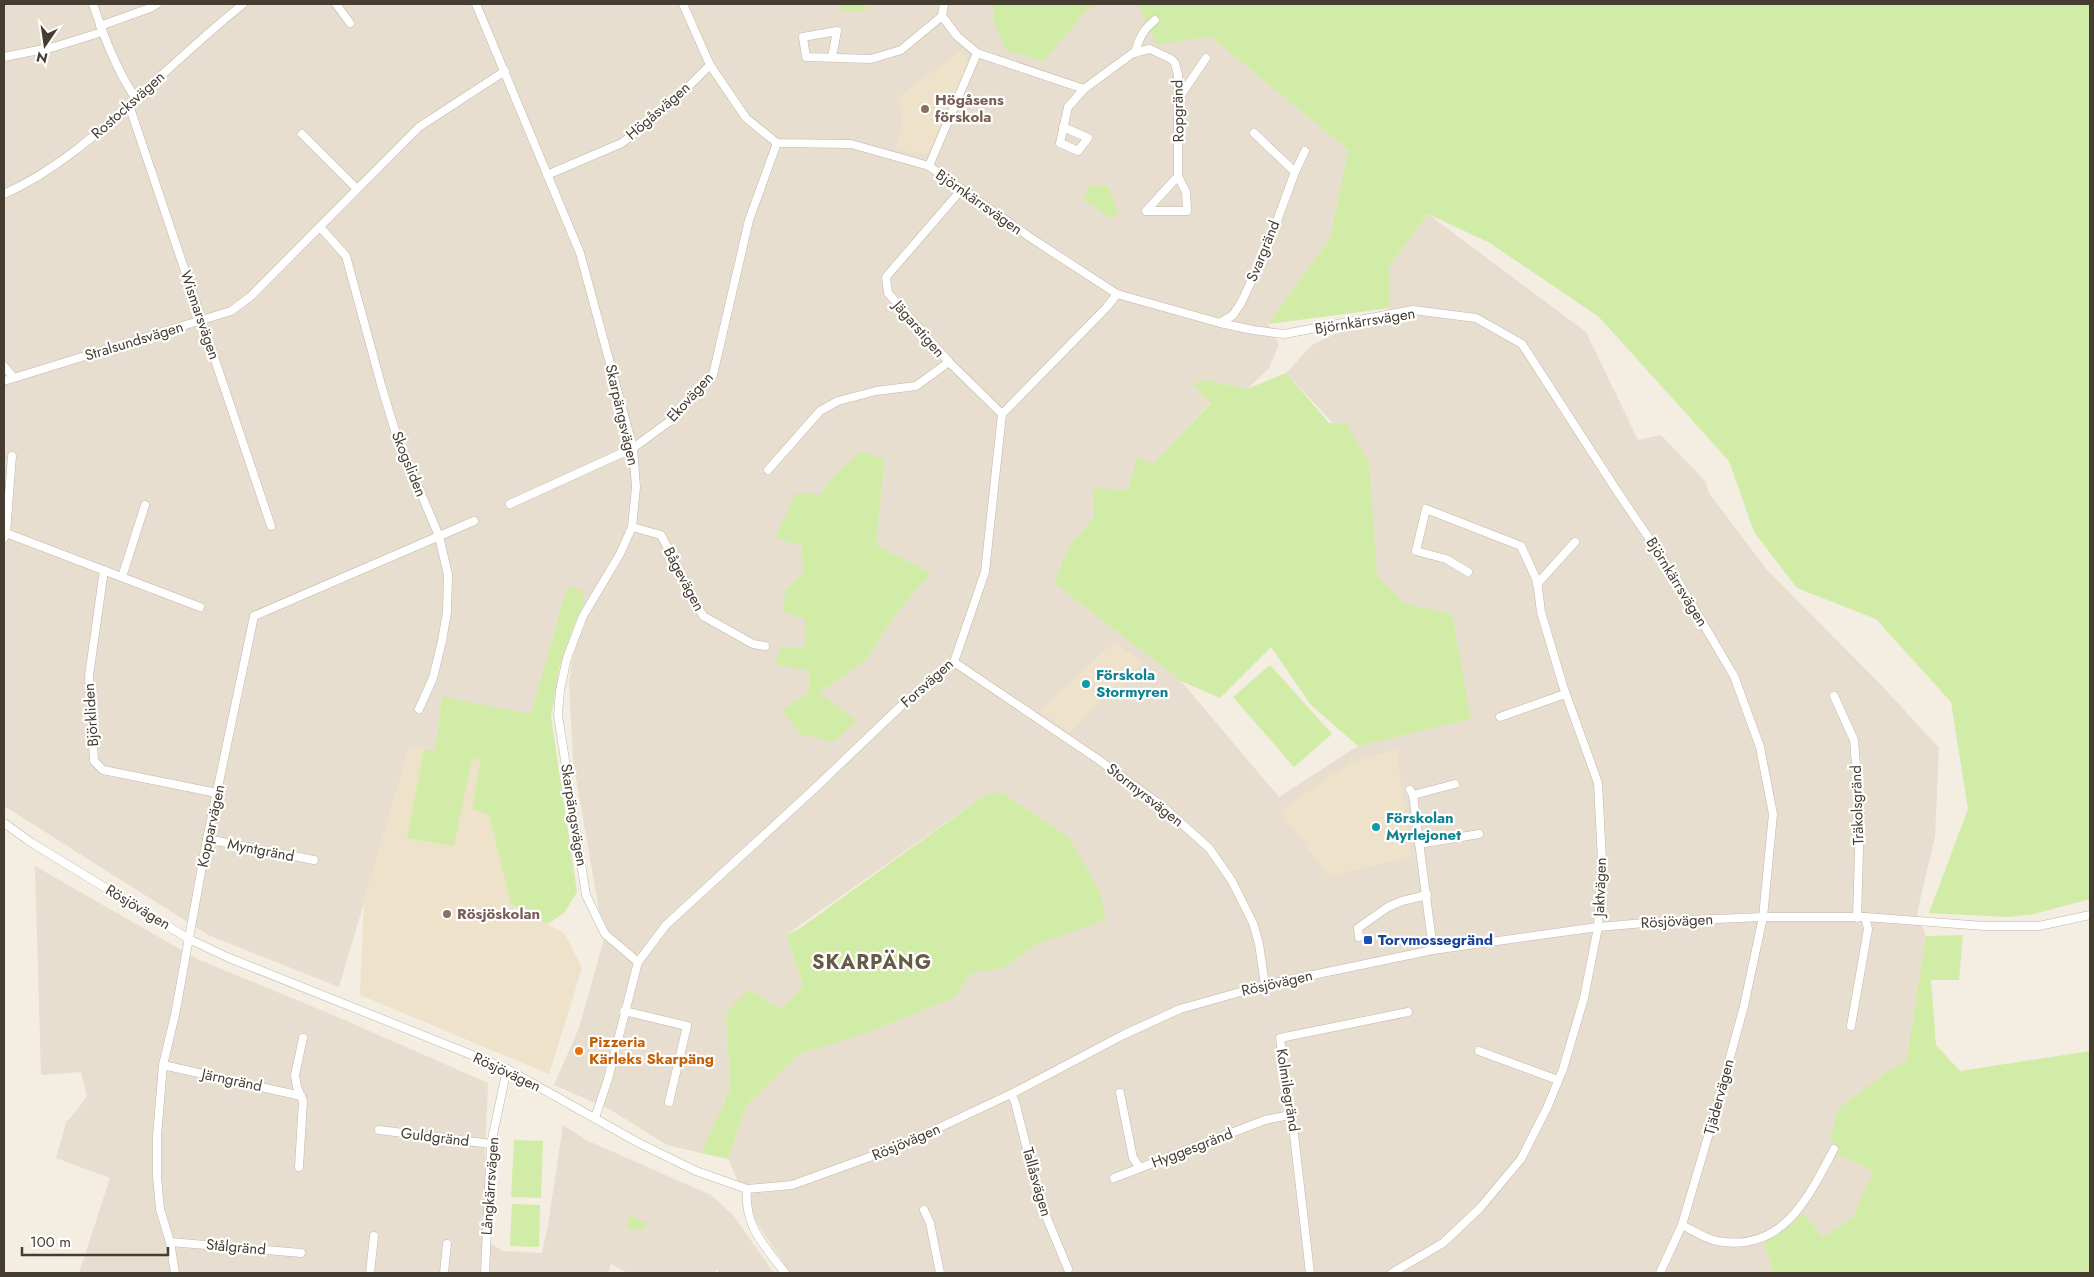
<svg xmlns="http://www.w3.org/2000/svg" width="2094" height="1277" viewBox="0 0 2094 1277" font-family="Jost,sans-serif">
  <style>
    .residential { fill: #e8decf; fill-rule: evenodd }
    .education { fill: #eee2ca }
    .green { fill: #d1eca6 }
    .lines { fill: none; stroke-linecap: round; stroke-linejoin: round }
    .minor-casing { stroke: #c2b7a7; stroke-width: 9 }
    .minor { stroke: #fff; stroke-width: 8 }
    .education-dot { fill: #8d6e63; stroke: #fff; stroke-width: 2 }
    .culture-dot { fill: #0f9aa8; stroke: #fff; stroke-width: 2 }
    .transit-dot { fill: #1a4fb4; stroke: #fff; stroke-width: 2 }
    .food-dot { fill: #e8710a; stroke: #fff; stroke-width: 2 }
    .labels { text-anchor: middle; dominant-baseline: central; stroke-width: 4.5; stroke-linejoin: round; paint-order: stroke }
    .education-label { font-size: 15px; font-weight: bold; fill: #785e54; stroke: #fff; text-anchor: start }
    .street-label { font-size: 15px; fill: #453c32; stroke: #fff }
    .culture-label { font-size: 15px; font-weight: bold; fill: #0d838f; stroke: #fff; text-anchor: start }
    .transit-label { font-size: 15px; font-weight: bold; fill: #164399; stroke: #fff; text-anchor: start }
    .food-label { font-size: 15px; font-weight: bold; fill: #c56008; stroke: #fff; text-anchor: start }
    .district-label { font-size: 20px; font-weight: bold; letter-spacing: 1px; fill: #695a48; stroke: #fff }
  </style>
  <rect width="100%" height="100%" fill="#f3ede2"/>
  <g class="residential">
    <path d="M4,4H1157L1210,36L1348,150L1330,239L1268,324L1279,344L1269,368L1247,389L1207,380L1191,383L1211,402L1153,465L1137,458L1128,490L1094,517L1069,546L1054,583L1181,681L1279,797L1358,746L1470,719L1452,614L1403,603L1376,575L1369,462L1286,373L1312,345L1390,308L1389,266L1428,214L1586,332L1638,440L1661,435L1705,481L1709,493L1767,570L1884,688L1939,748L1935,836L1917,913L1926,936L1906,1062L1891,1070L1836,1154L1874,1171L1852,1219L1823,1237L1802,1213L1790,1227L1778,1237L1765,1242L1773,1273H790L755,1220L728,1159L747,1105L799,1054L869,1032L954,998L972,973L1004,968L1039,943L1106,920L1100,892L985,795L786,935L803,986L781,1010L726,1013L730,1089L701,1153L667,1145L611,1110L554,1085L579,1028L604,939L573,761L569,684L574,644L584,604L567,587L531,715L442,698L435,751L410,746L339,987L208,935L4,806ZM885,459L876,545L931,573L896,614L867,659L819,693L782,711L808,692L809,670L775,664L805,648V618L786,590L804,571L801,546L820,495L831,479Z"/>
    <path d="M35,866L197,959L333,1015L488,1083L485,1154L487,1241L503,1251L542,1253L548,1225L563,1125L586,1140L711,1195L733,1215L774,1273H719L717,1269L714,1273H628L611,1264L608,1273H79L110,1178L56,1158L66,1123L87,1097L81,1072L41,1075Z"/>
  </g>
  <g class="education">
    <path d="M962,50L969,62L929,153L920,155L896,148L903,122L899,96Z"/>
    <path d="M1114,642L1142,662L1120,689L1115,685L1070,733L1039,711Z"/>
    <path d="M410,746L480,760L472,809L489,815L511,904L565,934L582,968L549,1074L360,995L364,902Z"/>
    <path d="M1396,749L1412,857L1328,876L1280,810L1350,763Z"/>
  </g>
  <g class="green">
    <path d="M842,4H866V11L842,12Z"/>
    <path d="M994,4H1097L1087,10L1044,61L1007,51L994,24Z"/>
    <path d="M1138,4H2090V899L2034,914L2008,917L1929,913L1968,809L1951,702L1876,619L1797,588L1754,532L1729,461L1599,317L1490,243L1428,214L1389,266L1390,308L1268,324L1330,239L1348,150L1210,36L1157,45Z"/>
    <path d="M1091,185L1108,186L1117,209V215L1111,219L1083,199Z"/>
    <path d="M1286,373L1329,423H1346L1369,462L1377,575L1403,603L1452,614L1471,719L1358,746L1311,705L1271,647L1220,698L1181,681L1054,583L1069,546L1094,517L1093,488L1128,490L1137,457L1153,464L1211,403L1191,383L1207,380L1247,389Z"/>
    <path d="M860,452L885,459L876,545L931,573L896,614L867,659L819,693L857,721L833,742L801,734L782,711L808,692L809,671L775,664L782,647H805V619L782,611L786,590L804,571L801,546L775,538L796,493L820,495L831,479Z"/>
    <path d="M567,587L582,590L584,604L575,623L559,669L551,717L577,892L564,913L548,924L511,904L489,815L472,809L480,760L472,759L454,846L407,838L424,749L435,751L442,697L531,714Z"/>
    <path d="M1270,665L1332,734L1294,767L1233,697Z"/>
    <path d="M1001,792L1069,837L1100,892L1106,920L1039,943L1004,968L972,973L954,998L869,1032L799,1054L747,1105L728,1159L701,1153L730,1089L726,1013L749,989L781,1010L803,986L786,935L799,929L985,795Z"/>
    <path d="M1963,935L1959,980H1931L1936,1045L1960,1071L2090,1051V1273H1773L1764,1241C1781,1235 1791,1226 1802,1213L1823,1237L1852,1218L1874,1171L1836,1154L1831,1135L1838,1109L1891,1069L1906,1062L1926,936Z"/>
    <path d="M514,1140L543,1141L541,1198L511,1197Z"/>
    <path d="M512,1204L540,1205L539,1247L510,1246Z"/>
    <path d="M630,1215L647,1224L643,1230L626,1228Z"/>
  </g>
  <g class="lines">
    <g class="minor-casing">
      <g id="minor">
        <path d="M93,4C104,37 116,69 136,99"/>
        <path d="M336,4L350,23"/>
        <path d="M476,4L580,253L633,448L636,487L632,527L620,554L583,616L567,658L560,690L558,715L586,895L605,934L638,962"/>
        <path d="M683,4L710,65L746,118L777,143L851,144L929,166L1031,238L1117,294L1220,323L1253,330L1284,334L1413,310L1476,318L1522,344L1617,491L1678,581L1734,676L1760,747L1773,814L1763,917L1744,1006L1714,1116L1682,1225L1660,1273"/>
        <path d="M944,4L942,16L957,36L977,53L1084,89L1133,53L1150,49L1171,59L1175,63L1178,75V176L1146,211H1187L1186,192L1178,176"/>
        <path d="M100,26L150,8L157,4"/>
        <path d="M1135,53C1139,38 1143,30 1155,20"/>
        <path d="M4,57L54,47L102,32"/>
        <path d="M832,57L837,31L803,37L806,57L871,59L901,50L942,16"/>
        <path d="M1179,98L1206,58"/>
        <path d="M129,105L271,526"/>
        <path d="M1063,127L1088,138L1078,151L1060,143L1068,107L1084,89"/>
        <path d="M1254,133L1295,172"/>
        <path d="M302,134L357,189"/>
        <path d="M929,166L977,53"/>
        <path d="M547,175L622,143L676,99L710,65"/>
        <path d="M962,189L886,277L888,293L949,362L1002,414"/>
        <path d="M4,194C56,171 98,133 140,95C174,64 207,33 243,4"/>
        <path d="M320,227L346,256L382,388L396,434L439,536L448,575L447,612L442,641L433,678L419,709"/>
        <path d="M1220,323L1233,315L1241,303L1267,248L1295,172L1305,151"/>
        <path d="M4,366L13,377"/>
        <path d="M4,381L231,311L250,297L419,127L505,71"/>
        <path d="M768,470L820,411L838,401L876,391L916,386L949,362"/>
        <path d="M510,504L633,448L670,421L713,375L749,220L777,143"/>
        <path d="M632,527L661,535L703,616L753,644L765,646"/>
        <path d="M6,533L12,456"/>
        <path d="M4,538L6,533L200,607"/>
        <path d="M104,570L89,676L94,761L103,770L217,793"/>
        <path d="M122,577L145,505"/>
        <path d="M1537,584L1575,542"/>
        <path d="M954,662L1099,760L1162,806L1209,848L1232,881L1253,923L1259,944L1265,985"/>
        <path d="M1834,696L1854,740L1860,817L1857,918"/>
        <path d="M1500,717L1565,694"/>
        <path d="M1410,790L1413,795L1433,950"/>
        <path d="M1413,795L1455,784"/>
        <path d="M4,823L32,843L189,939L227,957L507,1069L637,1142L696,1171L747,1189L792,1185L900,1146L1013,1093L1123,1035L1180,1009L1265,985L1433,950L1598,927L1668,921L1763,917H1865L1984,926H2039L2090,915"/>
        <path d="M207,839L314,860"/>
        <path d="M1419,844L1479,834"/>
        <path d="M1359,937L1358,928L1388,907L1402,901L1427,895"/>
        <path d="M624,1011L687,1026L669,1102"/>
        <path d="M1851,1026L1868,929L1865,917"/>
        <path d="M1479,1051L1558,1080"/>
        <path d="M163,1065L301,1096"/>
        <path d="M1120,1093L1133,1158L1140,1168L1265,1120L1290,1115"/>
        <path d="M1011,1094L1015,1102L1041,1204L1068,1269"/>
        <path d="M595,1118L608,1079L638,962L666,925L813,790L902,705L954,662L985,572L1002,414L1106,308L1117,294"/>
        <path d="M379,1130L491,1144"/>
        <path d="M299,1167L303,1101L297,1087L295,1075L303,1038"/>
        <path d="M1114,1178L1140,1168"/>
        <path d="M747,1189C744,1226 764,1245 785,1273"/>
        <path d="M924,1210L930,1223L940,1273"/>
        <path d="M1682,1225C1692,1230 1705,1239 1717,1241C1783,1253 1808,1198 1834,1149"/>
        <path d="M170,1242L301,1253"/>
        <path d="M175,1273L170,1242L160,1209L157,1176V1136L163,1065L175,1015L207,839L254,616L474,521"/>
        <path d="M370,1273L374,1236"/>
        <path d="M444,1273L447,1244"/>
        <path d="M485,1273L491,1144L507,1069"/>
        <path d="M1310,1273L1293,1126L1290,1115L1280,1038L1408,1012"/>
        <path d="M1392,1273L1443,1243L1480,1208L1521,1159L1547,1108L1563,1069L1584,998L1598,927L1602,861L1598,783L1563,686L1541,612L1537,581L1521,546L1426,509L1416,551L1446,559L1468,572"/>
      </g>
    </g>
    <use href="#minor" class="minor"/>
  </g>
  <g class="education-dot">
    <circle cx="925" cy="109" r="5"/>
    <circle cx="447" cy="914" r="5"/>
  </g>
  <g class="culture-dot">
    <circle cx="1086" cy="684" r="5"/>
    <circle cx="1376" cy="827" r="5"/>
  </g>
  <rect class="transit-dot" x="1363" y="935" width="10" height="10" rx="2.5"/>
  <circle class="food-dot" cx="579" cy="1051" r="5"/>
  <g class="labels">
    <g class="education-label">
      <text x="935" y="100">Högåsens<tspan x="935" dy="17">förskola</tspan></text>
      <text x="457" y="914">Rösjöskolan</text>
    </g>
    <g class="street-label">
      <text transform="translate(128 105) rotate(-42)">Rostocksvägen</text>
      <text transform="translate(658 111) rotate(-41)">Högåsvägen</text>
      <text transform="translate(1178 111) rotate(-91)">Ropgränd</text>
      <text transform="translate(979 202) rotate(35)">Björnkärrsvägen</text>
      <text transform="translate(1263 251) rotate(-68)">Svargränd</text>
      <text transform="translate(200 315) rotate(71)">Wismarsvägen</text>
      <text transform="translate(1365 321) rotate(-9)">Björnkärrsvägen</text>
      <text transform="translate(919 329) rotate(49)">Jägarstigen</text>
      <text transform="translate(134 341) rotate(-17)">Stralsundsvägen</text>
      <text transform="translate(690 397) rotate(-48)">Ekovägen</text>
      <text transform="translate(622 415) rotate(77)">Skarpängsvägen</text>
      <text transform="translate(409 464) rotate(68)">Skogsliden</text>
      <text transform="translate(684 579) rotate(62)">Bågevägen</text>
      <text transform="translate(1677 582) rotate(58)">Björnkärrsvägen</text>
      <text transform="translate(927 683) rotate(-42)">Forsvägen</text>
      <text transform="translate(91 715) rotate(-94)">Björkliden</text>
      <text transform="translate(1145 795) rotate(38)">Stormyrsvägen</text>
      <text transform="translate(1857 805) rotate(-92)">Träkolsgränd</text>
      <text transform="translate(574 815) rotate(81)">Skarpängsvägen</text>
      <text transform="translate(211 826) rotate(-78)">Kopparvägen</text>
      <text transform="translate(261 850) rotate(11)">Myntgränd</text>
      <text transform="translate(1600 887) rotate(-88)">Jaktvägen</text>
      <text transform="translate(138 907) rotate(31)">Rösjövägen</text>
      <text transform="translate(1677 921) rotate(-3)">Rösjövägen</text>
      <text transform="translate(1277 983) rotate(-13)">Rösjövägen</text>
      <text transform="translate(507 1072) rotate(25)">Rösjövägen</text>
      <text transform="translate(232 1080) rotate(12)">Järngränd</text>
      <text transform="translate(1288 1090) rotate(81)">Kolmilegränd</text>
      <text transform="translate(1719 1097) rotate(-75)">Tjädervägen</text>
      <text transform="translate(435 1137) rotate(7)">Guldgränd</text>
      <text transform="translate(906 1142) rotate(-23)">Rösjövägen</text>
      <text transform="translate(1192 1148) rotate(-21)">Hyggesgränd</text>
      <text transform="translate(1037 1182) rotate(74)">Tallåsvägen</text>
      <text transform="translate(490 1186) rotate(-86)">Långkärrsvägen</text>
      <text transform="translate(236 1247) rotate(5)">Stålgränd</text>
    </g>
    <g class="culture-label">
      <text x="1096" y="675">Förskola<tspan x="1096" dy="17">Stormyren</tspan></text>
      <text x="1386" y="818">Förskolan<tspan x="1386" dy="17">Myrlejonet</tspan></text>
    </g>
    <g class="transit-label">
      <text x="1378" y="940">Torvmossegränd</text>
    </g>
    <g class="food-label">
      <text x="589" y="1042">Pizzeria<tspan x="589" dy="17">Kärleks Skarpäng</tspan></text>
    </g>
    <g class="district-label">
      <text x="872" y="962">SKARPÄNG</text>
    </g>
  </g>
  <rect width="2094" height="1277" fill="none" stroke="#453c32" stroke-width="10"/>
  <g transform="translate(45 45) rotate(193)" stroke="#ffffff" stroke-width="4" paint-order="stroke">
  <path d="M0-4L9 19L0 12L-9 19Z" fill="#453c32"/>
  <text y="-8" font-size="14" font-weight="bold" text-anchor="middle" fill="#453c32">N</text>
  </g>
  <path d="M22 1247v8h146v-8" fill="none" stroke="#453c32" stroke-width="2.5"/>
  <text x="30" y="1247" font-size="15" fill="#453c32" stroke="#ffffff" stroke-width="4" paint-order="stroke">100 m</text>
</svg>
